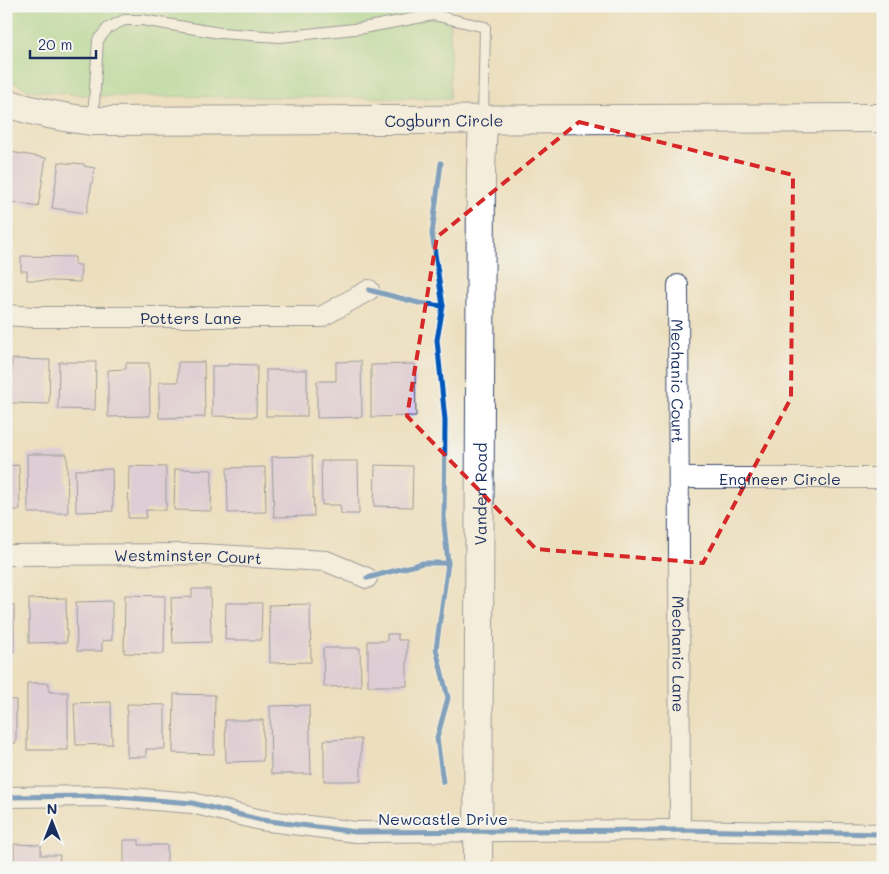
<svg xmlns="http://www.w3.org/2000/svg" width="889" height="874" viewBox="0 0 889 874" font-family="Mali,sans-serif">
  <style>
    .green { fill: #97db94; stroke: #598579 }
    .building { fill: #ccb8f0 }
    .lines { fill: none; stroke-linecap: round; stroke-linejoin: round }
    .lane-casing { stroke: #3a496c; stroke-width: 12 }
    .street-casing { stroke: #3a496c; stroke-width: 22 }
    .secondary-casing { stroke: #3a496c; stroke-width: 30 }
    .lane { stroke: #fff; stroke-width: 10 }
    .street { stroke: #fff; stroke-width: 20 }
    .secondary { stroke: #fff; stroke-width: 28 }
    .cycleway-casing { stroke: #f6f6f2; stroke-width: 8 }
    .cycleway { stroke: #0057b8; stroke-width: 5 }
    .marked { fill: none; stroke: #d62828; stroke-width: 4; stroke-dasharray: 10 6; stroke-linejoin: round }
    .labels { text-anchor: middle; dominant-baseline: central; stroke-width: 4; stroke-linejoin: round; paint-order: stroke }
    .street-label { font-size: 16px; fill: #1b2f5e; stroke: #f6f6f2 }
  </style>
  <rect width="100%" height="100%" fill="#f6f6f2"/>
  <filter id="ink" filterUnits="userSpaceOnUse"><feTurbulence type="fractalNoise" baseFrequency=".02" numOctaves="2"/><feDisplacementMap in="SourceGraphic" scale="10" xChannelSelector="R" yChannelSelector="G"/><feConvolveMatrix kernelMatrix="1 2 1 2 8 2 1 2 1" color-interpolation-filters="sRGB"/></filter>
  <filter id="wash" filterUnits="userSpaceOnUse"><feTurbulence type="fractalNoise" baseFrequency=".0096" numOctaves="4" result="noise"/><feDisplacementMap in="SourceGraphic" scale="20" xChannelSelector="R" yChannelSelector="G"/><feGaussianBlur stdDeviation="1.12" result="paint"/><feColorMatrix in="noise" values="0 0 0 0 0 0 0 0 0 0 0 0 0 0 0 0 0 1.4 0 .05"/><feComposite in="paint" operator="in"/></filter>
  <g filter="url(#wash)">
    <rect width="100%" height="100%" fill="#ecdfbe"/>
    <path class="green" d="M6,6H450V98L95,96L29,90L6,78Z"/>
    <g id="blocks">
      <g class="building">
        <path d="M10,152L46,158L38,207L6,201V172Z"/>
        <path d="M59,162L72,164L73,163L84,164V166L95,168L86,213L52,208Z"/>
        <path d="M21,256L75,257V265H81L80,282L27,280V271H21Z"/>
        <path d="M12,359L50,360L49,404L11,403Z"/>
        <path d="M361,361L362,417L317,418V381H336V362Z"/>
        <path d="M59,362H96L95,410L58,409Z"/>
        <path d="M178,362H204L205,417L159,418V382H178Z"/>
        <path d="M126,363H149L150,416L108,417V370L126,369Z"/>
        <path d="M228,364L257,365L256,417L212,416V366H228Z"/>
        <path d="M415,364L416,416L371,417V365Z"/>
        <rect x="266" y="370" width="41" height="46"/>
        <path d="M27,454H67L68,513H28Z"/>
        <path d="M312,456L314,516L274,517L272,457Z"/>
        <path d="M321,461H358L359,514H341L340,505H322Z"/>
        <path d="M19,465L20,510H6V466Z"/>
        <path d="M375,465L413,466L412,507L374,506Z"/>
        <path d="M129,466L166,467V510H146V518H128Z"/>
        <path d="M265,467L266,512L228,513L227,468Z"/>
        <path d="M112,469L113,511L76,512L75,470Z"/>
        <path d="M175,469L212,470L211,511L174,510Z"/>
        <path d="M192,589H210L211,642L173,643L171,598L192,597Z"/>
        <path d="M125,595L165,596L164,654L124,653Z"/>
        <path d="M66,598L67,642L29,643V599Z"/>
        <path d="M112,601V640L102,641V651H77L76,602Z"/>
        <path d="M226,603H262L261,640H225Z"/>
        <path d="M310,604L311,662L270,663L269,605Z"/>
        <rect x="6" y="605" width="8" height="47"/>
        <path d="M387,634H398V640H407V686H368V641H387Z"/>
        <path d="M323,648H360L361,686L324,687Z"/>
        <path d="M27,683H49V692H68V750H27Z"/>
        <path d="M174,694L215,695L214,754L173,753Z"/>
        <path d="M6,699L16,700V743H6Z"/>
        <path d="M111,702L112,744L76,745L74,703Z"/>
        <path d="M127,704L165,705V749H146V757H127Z"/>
        <path d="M309,705L311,774H271L270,706Z"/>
        <path d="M225,720H263V761L226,762Z"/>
        <path d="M361,739V781H324V740Z"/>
        <path d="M124,840H139V845H167V868H124Z"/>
        <path d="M14,844L41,845V855H60L59,868H14Z"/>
      </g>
    </g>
  </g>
  <g filter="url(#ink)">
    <use href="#blocks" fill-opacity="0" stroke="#3a496c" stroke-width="1"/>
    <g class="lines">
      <g class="lane-casing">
        <path id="lane" d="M93,120L98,40L108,28L124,20H142L220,33L280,37L363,28L433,15L485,27L483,119"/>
      </g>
      <g class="street-casing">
        <g id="street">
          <path id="s1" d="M678,285L680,830"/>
          <path id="s2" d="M6,315L33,317H321L369,290"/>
          <path id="s3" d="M679,478H883"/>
          <path id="s4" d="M6,555L200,554L326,561L367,578"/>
          <path d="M6,797L105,796L192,803L261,820L356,832L680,830L883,834"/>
        </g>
      </g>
      <g class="secondary-casing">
        <g id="secondary">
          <path id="s5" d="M6,103C35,112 63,118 93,121L883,118"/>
          <path id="s6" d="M478,868L481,169L483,121"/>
        </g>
      </g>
      <use href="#lane" class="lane"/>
      <use href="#street" class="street"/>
      <use href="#secondary" class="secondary"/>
      <g class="cycleway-casing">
        <g id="cycleway">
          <path d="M441,163L432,234L443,306L437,340L445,420L444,524L448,563L436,649L448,698L437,738L443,782"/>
          <path d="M369,290L419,303L443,306"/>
          <path d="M367,578L423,563H448"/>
          <path d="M6,797L105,796L192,803L261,820L356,832L680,830L883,834"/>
        </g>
      </g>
      <use href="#cycleway" class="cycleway"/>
    </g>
  </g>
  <path d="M0 0H889V874H0ZM579,122L793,175L791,398L703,563L536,549L407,416L437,237Z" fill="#ecdfbe" fill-opacity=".55" fill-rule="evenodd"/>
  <path class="marked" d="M579,122L793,175L791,398L703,563L536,549L407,416L437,237Z"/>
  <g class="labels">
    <g class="street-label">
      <text stroke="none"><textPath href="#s5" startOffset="440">Cogburn Circle</textPath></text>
      <text stroke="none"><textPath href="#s2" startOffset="185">Potters Lane</textPath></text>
      <text stroke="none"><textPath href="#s1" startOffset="96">Mechanic Court</textPath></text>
      <text stroke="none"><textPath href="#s3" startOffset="101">Engineer Circle</textPath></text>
      <text stroke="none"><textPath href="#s6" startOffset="374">Vanden Road</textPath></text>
      <text stroke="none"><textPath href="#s4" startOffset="182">Westminster Court</textPath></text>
      <text stroke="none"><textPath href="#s1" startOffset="369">Mechanic Lane</textPath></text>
      <text x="443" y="818">Newcastle Drive</text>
    </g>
  </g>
  <rect width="889" height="874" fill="none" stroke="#f6f6f2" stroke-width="25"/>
  <g transform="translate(52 822)" stroke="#f6f6f2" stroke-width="4" paint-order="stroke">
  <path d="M0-4L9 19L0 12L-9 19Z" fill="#1b2f5e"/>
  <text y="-8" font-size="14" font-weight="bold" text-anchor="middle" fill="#1b2f5e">N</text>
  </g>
  <path d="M30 50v8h66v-8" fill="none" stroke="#1b2f5e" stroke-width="2.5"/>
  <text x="38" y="50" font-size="15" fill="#1b2f5e" stroke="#f6f6f2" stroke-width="4" paint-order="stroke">20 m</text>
</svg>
